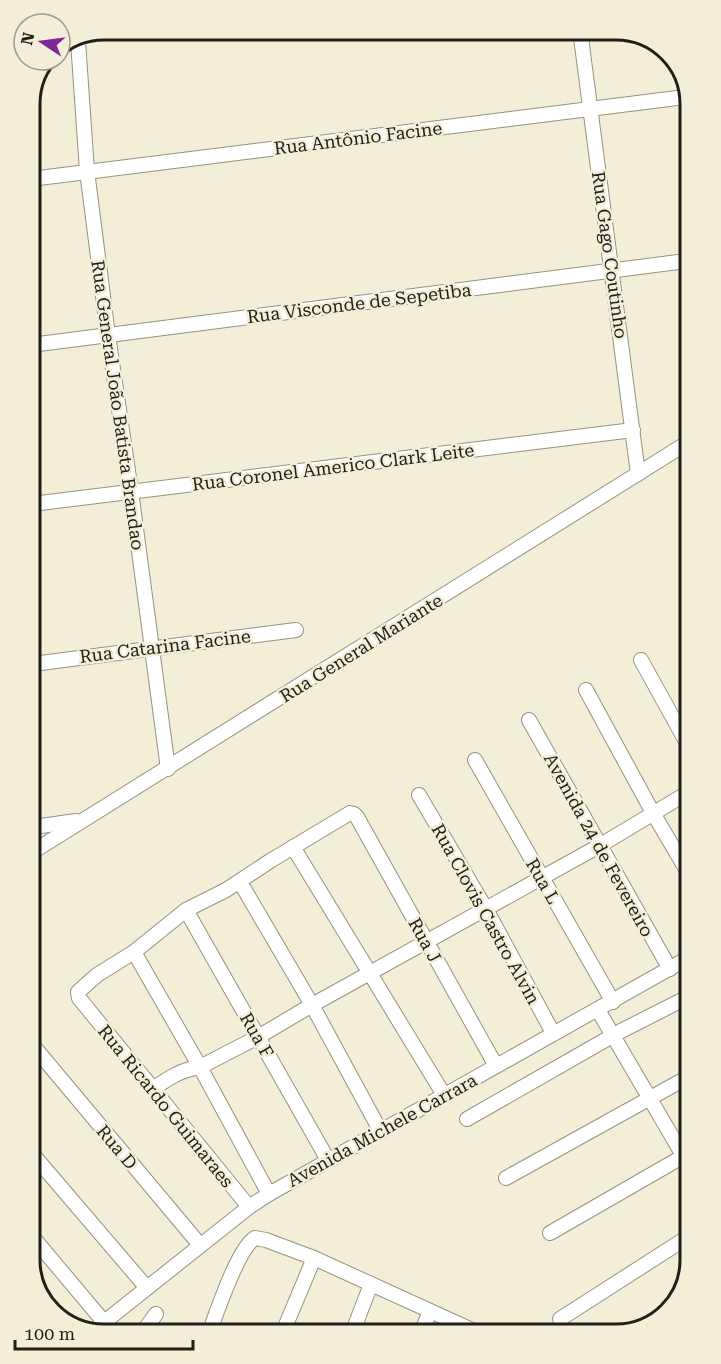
<svg xmlns="http://www.w3.org/2000/svg" width="721" height="1364" viewBox="0 0 721 1364" font-family="'Roboto Serif',serif">
  <style>
    .lines { fill: none; stroke-linecap: round; stroke-linejoin: round }
    .street-casing { stroke: #96927e; stroke-width: 16 }
    .street { stroke: #fff; stroke-width: 14 }
    .labels { text-anchor: middle; dominant-baseline: central; stroke-width: 5; stroke-linejoin: round; paint-order: stroke }
    .street-label { font-size: 18px; fill: #211f17; stroke: #f2eed8 }
    .rim { fill: none; stroke: #211f17; stroke-width: 3 }
  </style>
  <rect width="100%" height="100%" fill="#f2eed8"/>
  <g class="lines">
    <g class="street-casing">
      <g id="street">
        <path d="M580,30L638,474"/>
        <path d="M78,41L87,171L108,335L131,491L168,769"/>
        <path d="M31,179L685,97"/>
        <path d="M31,345L686,261"/>
        <path d="M32,504L633,430"/>
        <path d="M641,660L688,745"/>
        <path d="M33,664L296,630"/>
        <path d="M586,690L653,813L689,874"/>
        <path d="M529,720L670,969"/>
        <path d="M475,760L613,1002"/>
        <path d="M419,795L486,909L553,1033"/>
        <path d="M34,827L76,821"/>
        <path d="M293,847L444,1095"/>
        <path d="M34,851L687,443"/>
        <path d="M240,882L312,1005L381,1132"/>
        <path d="M186,910L328,1160"/>
        <path d="M134,952L200,1067L269,1194"/>
        <path d="M598,1010L691,1169"/>
        <path d="M35,1048L200,1245"/>
        <path d="M153,1089C167,1079 182,1069 200,1067L258,1037L312,1005L599,846L689,792"/>
        <path d="M467,1119L621,1031L690,996"/>
        <path d="M35,1157L147,1288"/>
        <path d="M506,1178L690,1076"/>
        <path d="M249,1207L79,998L78,992L97,975L134,952L186,910L226,890L270,861L350,813L354,814L357,817L496,1066"/>
        <path d="M550,1233L689,1153"/>
        <path d="M36,1241L104,1322"/>
        <path d="M560,1319L691,1235"/>
        <path d="M93,1331L249,1207L269,1194L690,957"/>
        <path d="M353,1331L371,1284"/>
        <path d="M422,1331L430,1311"/>
        <path d="M283,1332L314,1258"/>
        <path d="M142,1333L156,1314"/>
        <path d="M209,1333C217,1312 238,1248 255,1238L266,1240L314,1258L472,1330"/>
      </g>
    </g>
    <use href="#street" class="street"/>
  </g>
  <g class="labels">
    <g class="street-label">
      <text transform="translate(358 138) rotate(-7)">Rua Antônio Facine</text>
      <text transform="translate(610 255) rotate(82)">Rua Gago Coutinho</text>
      <text transform="translate(359 303) rotate(-7)">Rua Visconde de Sepetiba</text>
      <text transform="translate(118 405) rotate(82)">Rua General João Batista Brandao</text>
      <text transform="translate(333 467) rotate(-7)">Rua Coronel Americo Clark Leite</text>
      <text transform="translate(165 646) rotate(-7)">Rua Catarina Facine</text>
      <text transform="translate(361 648) rotate(-32)">Rua General Mariante</text>
      <text transform="translate(599 845) rotate(61)">Avenida 24 de Fevereiro</text>
      <text transform="translate(543 881) rotate(60)">Rua L</text>
      <text transform="translate(486 914) rotate(61)">Rua Clovis Castro Alvin</text>
      <text transform="translate(425 940) rotate(61)">Rua J</text>
      <text transform="translate(257 1035) rotate(60)">Rua F</text>
      <text transform="translate(166 1106) rotate(51)">Rua Ricardo Guimaraes</text>
      <text transform="translate(382 1130) rotate(-29)">Avenida Michele Carrara</text>
      <text transform="translate(117 1147) rotate(50)">Rua D</text>
    </g>
  </g>
  <path d="M0 0H721V1364H0ZM104 40H616A64 64 0 0 1 680 104V1260A64 64 0 0 1 616 1324H104A64 64 0 0 1 40 1260V104A64 64 0 0 1 104 40Z" fill="#f2eed8" fill-rule="evenodd"/>
  <path class="rim" d="M104 40H616A64 64 0 0 1 680 104V1260A64 64 0 0 1 616 1324H104A64 64 0 0 1 40 1260V104A64 64 0 0 1 104 40Z"/>
  <g transform="translate(42 42) rotate(283)"><circle r="28" fill="#f2eed8" stroke="#9e9b8b" stroke-width="1.5"/>
  <path d="M0-4.5L10 22L0 15L-10 22Z" fill="#7e2795"/>
  <text y="-9" font-size="16" font-weight="bold" text-anchor="middle" fill="#211f17">N</text>
  </g>
  <path d="M15 1340v9h178v-9" fill="none" stroke="#211f17" stroke-width="3"/>
  <text x="24" y="1340" font-size="18" fill="#211f17" stroke="#f2eed8" stroke-width="4.5" paint-order="stroke">100 m</text>
</svg>
